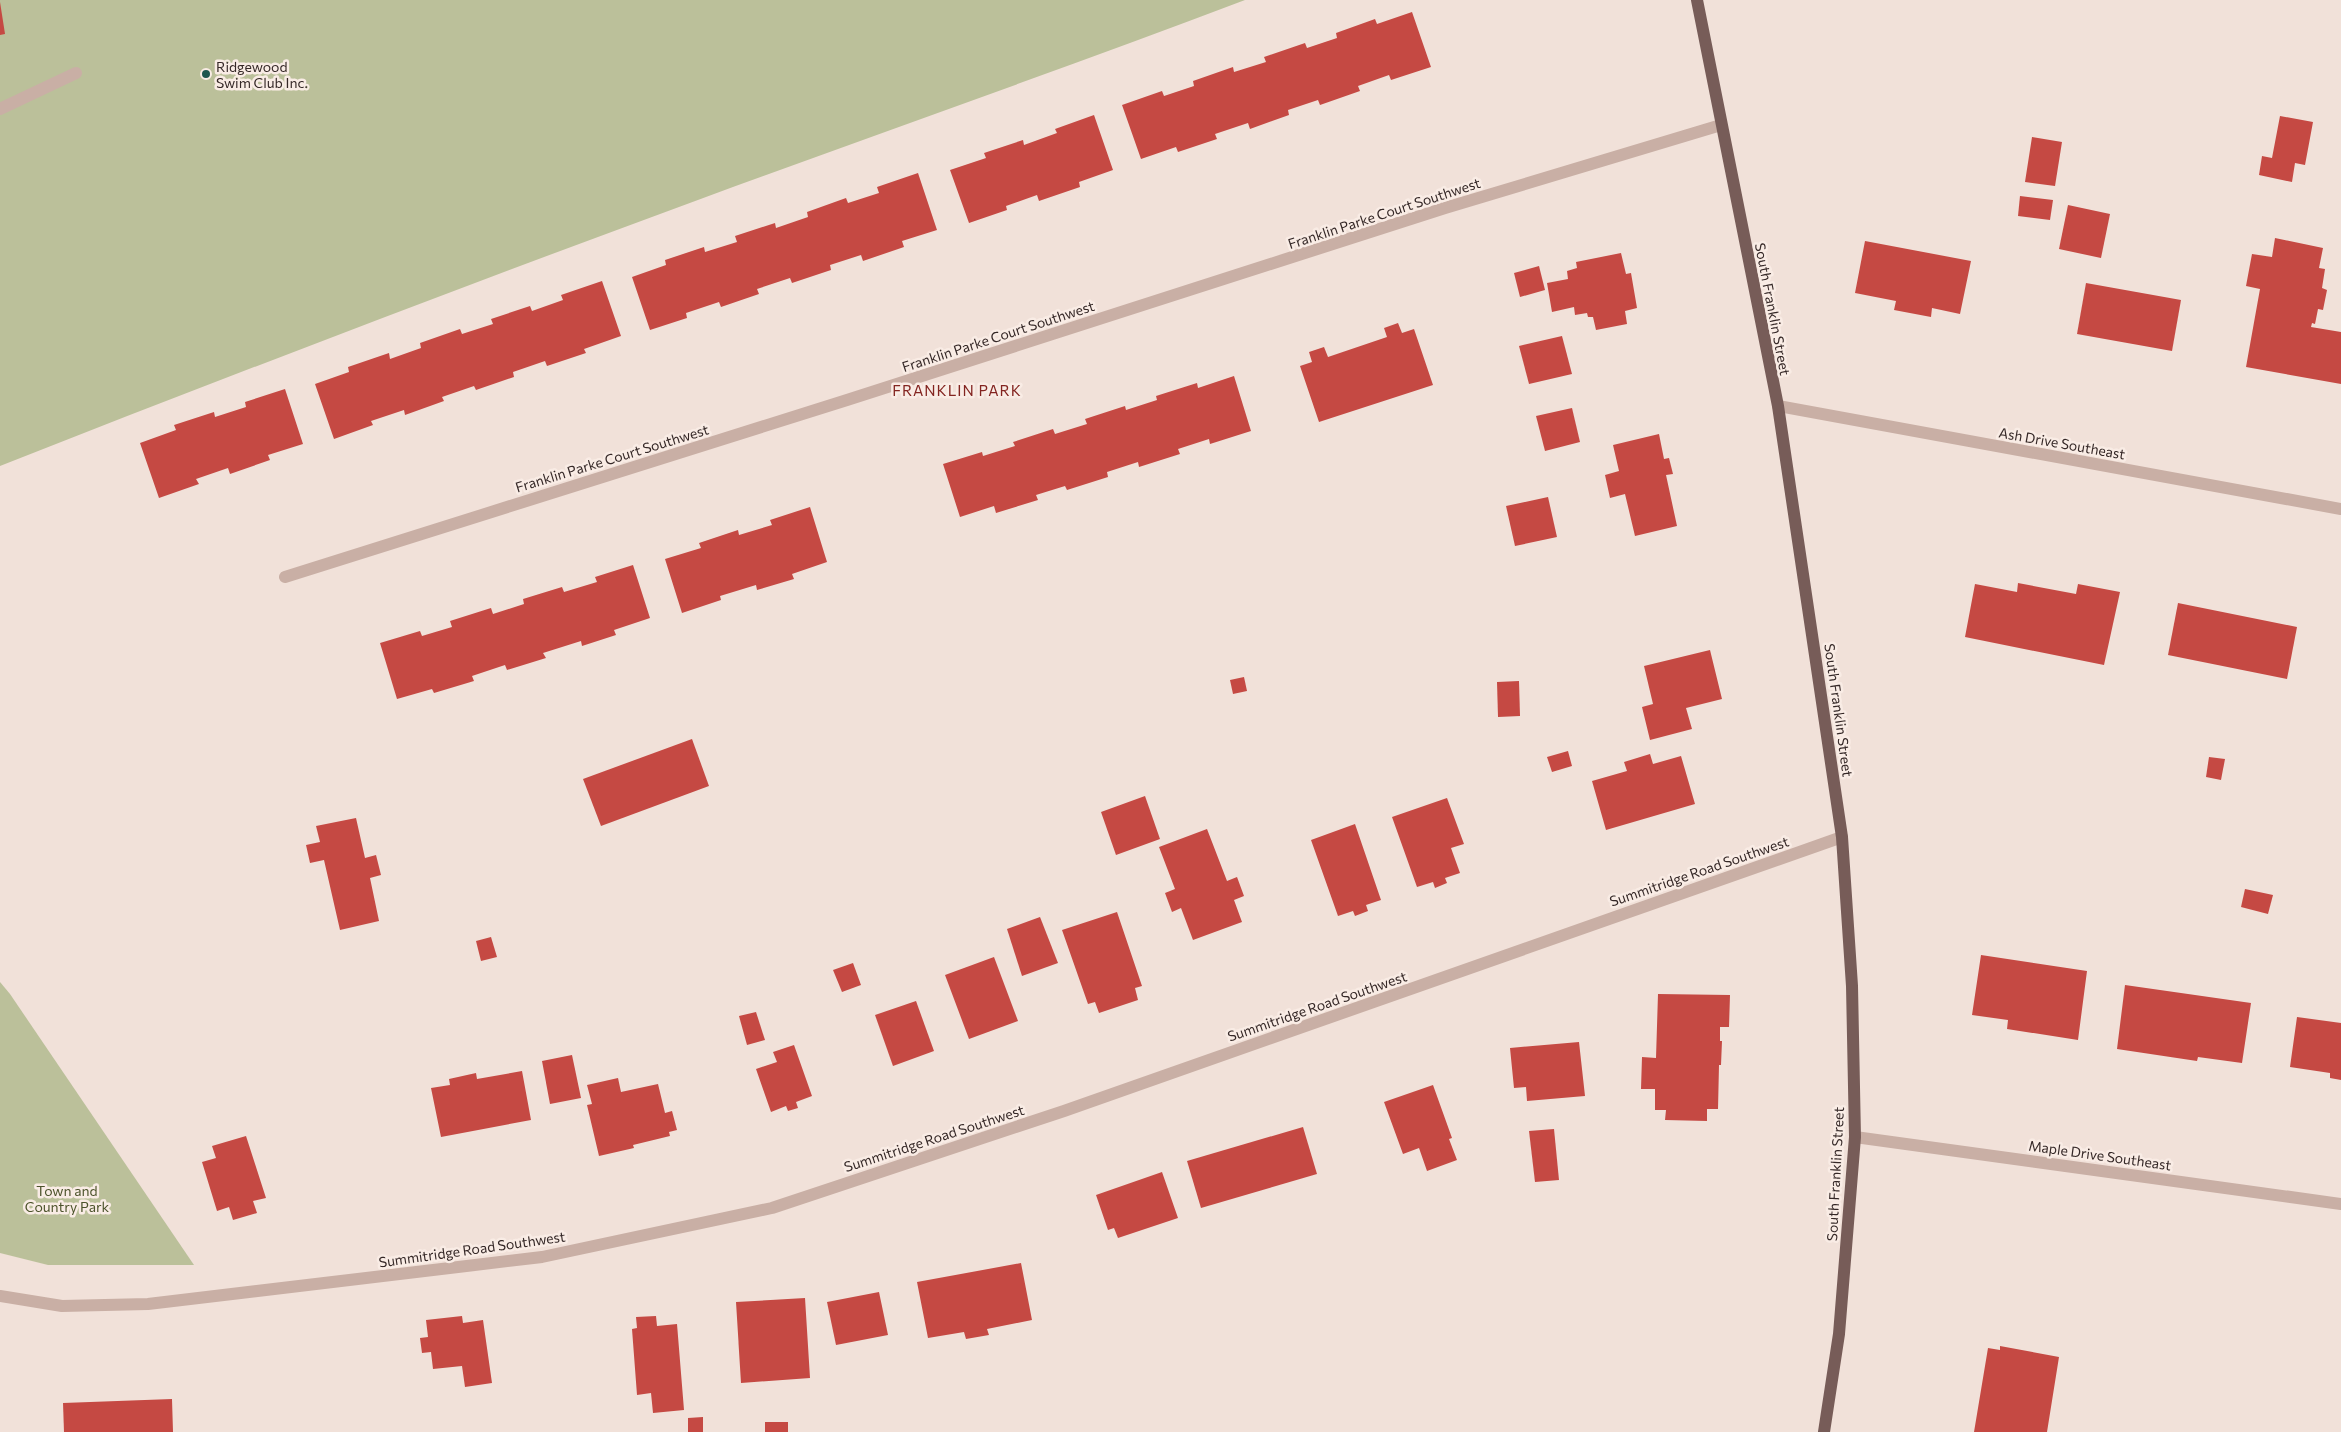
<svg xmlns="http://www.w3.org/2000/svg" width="2341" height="1432" viewBox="0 0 2341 1432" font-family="Commissioner,sans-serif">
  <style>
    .green { fill: #bbc09a }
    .building { fill: #c54943 }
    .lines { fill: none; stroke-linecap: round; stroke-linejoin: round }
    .minor { stroke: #c9afa5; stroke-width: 12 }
    .major { stroke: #775c58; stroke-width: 12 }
    .poi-dot { fill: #1d564e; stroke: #f9ece5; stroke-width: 2 }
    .labels { text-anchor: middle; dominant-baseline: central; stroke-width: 5; stroke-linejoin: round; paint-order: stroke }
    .poi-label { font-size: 14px; fill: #352827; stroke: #f9ece5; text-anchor: start }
    .street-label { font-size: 14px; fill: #352827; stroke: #f9ece5 }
    .park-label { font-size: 14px; fill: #4c532b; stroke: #f9ece5 }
    .neighbourhood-label { font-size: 15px; letter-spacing: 1px; fill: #832420; stroke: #f9ece5 }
  </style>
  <rect width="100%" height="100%" fill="#f1e1d9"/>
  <g class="green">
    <path d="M0,0H1245C1066,68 885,131 706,197C469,284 234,374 0,466Z"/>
    <path d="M0,982L10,994L194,1265H48L0,1253Z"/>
  </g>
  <g class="building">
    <path d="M0,2L5,34L0,35Z"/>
    <path d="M1412,12L1431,67L1391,80L1389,75L1358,86L1360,91L1320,105L1318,100L1288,110L1289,115L1250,129L1248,123L1215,134L1217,139L1178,152L1176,147L1141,159L1122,105L1162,91L1164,96L1194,86L1193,81L1233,67L1234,72L1266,62L1264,57L1305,43L1307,48L1337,38L1336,33L1375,19L1377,24Z"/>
    <path d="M1094,115L1113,170L1079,182L1080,187L1039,201L1037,195L1006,206L1007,210L969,223L950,170L986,158L984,153L1023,140L1024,145L1057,133L1055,129Z"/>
    <path d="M2280,116L2313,122L2305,165L2295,163L2292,182L2259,175L2262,156L2272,158Z"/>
    <path d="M2032,137L2062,142L2055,186L2025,182Z"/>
    <path d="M918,173L937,230L902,241L904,247L863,261L861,255L830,265L831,270L792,283L790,278L757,289L759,294L721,307L719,302L686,313L687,318L650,330L632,277L666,265L665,260L704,247L705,252L737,242L735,236L775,223L776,228L808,217L807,212L846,198L848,203L879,193L877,187Z"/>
    <path d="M2020,196L2053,200L2050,220L2018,216Z"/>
    <path d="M2068,205L2110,214L2101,258L2059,249Z"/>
    <path d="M2275,238L2323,248L2319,268L2325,269L2322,288L2327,290L2323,310L2318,309L2315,324L2312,323L2311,327L2341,332V384L2246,367L2260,289L2246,286L2252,254L2272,257Z"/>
    <path d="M1865,241L1971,261L1960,314L1932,308L1931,317L1894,310L1896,301L1855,293Z"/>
    <path d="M1621,253L1626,274L1631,273L1637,308L1625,311L1627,324L1596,330L1593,317H1588L1587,313L1575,315L1574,307L1552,312L1547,283L1568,279L1567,271L1577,268L1576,262Z"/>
    <path d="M1539,266L1545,290L1520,297L1514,273Z"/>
    <path d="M602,281L621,336L584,349L586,353L547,366L545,361L513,372L514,377L476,390L474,386L442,397L444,401L405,415L404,410L371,421L373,425L334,439L315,384L349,372L348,367L389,353L390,359L421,348L420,343L460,329L462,334L493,324L491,319L530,306L532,311L563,300L561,295Z"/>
    <path d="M2086,283L2181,300L2172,351L2077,334Z"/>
    <path d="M1398,323L1402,333L1414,329L1433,385L1319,422L1300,366L1312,362L1309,352L1324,347L1328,357L1387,337L1384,328Z"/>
    <path d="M1562,336L1572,374L1529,384L1519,346Z"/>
    <path d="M1234,376L1251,431L1210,444L1209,439L1178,449L1180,454L1139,467L1138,462L1107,472L1108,477L1067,490L1065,486L1036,495L1038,500L996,513L994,506L960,517L943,464L982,452L983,456L1015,446L1013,442L1053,429L1055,434L1087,424L1085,419L1125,406L1126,410L1157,400L1156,396L1197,383L1198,388Z"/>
    <path d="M285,389L303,444L268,455L270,460L230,474L228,468L196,479L199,484L159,498L140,443L176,430L174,425L214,412L215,417L246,407L245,402Z"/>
    <path d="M1572,408L1580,442L1545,451L1536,416Z"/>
    <path d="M1659,434L1664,459L1669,458L1673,474L1666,475L1677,526L1635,536L1625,494L1610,498L1605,475L1619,471L1613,445Z"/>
    <path d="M1548,497L1557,537L1515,546L1506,506Z"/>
    <path d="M810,507L827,562L792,574L794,579L757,590L756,585L720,596L721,600L682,613L665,559L701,548L699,543L738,530L739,535L772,525L770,520Z"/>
    <path d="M633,565L650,618L614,630L616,635L582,646L581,641L543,653L546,658L507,670L505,665L472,676L474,681L434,693L432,689L397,699L380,643L420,631L422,636L452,627L450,621L491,608L493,614L524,604L523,599L562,587L564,592L597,582L595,577Z"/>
    <path d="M2018,583L2076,594L2078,584L2120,592L2104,665L1965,637L1975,584L2017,592Z"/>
    <path d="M2178,603L2297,627L2287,679L2168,655Z"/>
    <path d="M1710,650L1722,699L1686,708L1692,729L1650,740L1642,707L1653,704L1644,666Z"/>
    <path d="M1244,677L1247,691L1233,694L1230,680Z"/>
    <path d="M1519,681L1520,716L1498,717L1497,682Z"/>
    <path d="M692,739L709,786L601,826L583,779Z"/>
    <path d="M1568,751L1572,766L1552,772L1547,757Z"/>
    <path d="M1650,754L1653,764L1681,756L1695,804L1606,830L1592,781L1627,771L1624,762Z"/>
    <path d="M2209,757L2225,759L2221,780L2206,777Z"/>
    <path d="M1145,796L1160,839L1116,855L1101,812Z"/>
    <path d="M1447,798L1464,844L1451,848L1460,873L1445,878L1447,883L1435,888L1433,882L1417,887L1392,817Z"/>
    <path d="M356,818L365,858L376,855L381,875L370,878L379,921L340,930L324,860L310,863L306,845L320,842L316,826Z"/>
    <path d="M1355,824L1381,900L1366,905L1368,911L1355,916L1353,911L1338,916L1311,840Z"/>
    <path d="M1207,829L1227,881L1237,877L1244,896L1234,900L1242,922L1193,940L1181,908L1172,912L1165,893L1175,889L1159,847Z"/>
    <path d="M2245,889L2273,895L2268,914L2241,907Z"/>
    <path d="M1117,912L1142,986L1135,988L1138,1000L1099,1013L1095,1002L1088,1004L1062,930Z"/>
    <path d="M1040,917L1058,963L1022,976L1007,929Z"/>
    <path d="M491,937L497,957L481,961L476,941Z"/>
    <path d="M1981,955L2087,971L2078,1040L2007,1029L2008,1020L1972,1015Z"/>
    <path d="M994,957L1018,1021L969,1039L945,975Z"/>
    <path d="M853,963L861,985L842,992L833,970Z"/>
    <path d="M2125,985L2251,1003L2242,1063L2198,1057L2197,1061L2117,1049Z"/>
    <path d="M1658,994L1730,995L1729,1027H1720V1041H1722L1721,1065H1719L1718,1109H1707V1121L1665,1120L1666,1110H1655V1089H1641L1642,1057L1656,1058Z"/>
    <path d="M916,1001L934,1051L893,1066L875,1015Z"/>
    <path d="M756,1012L765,1040L747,1045L739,1016Z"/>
    <path d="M2297,1017L2341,1023V1080L2330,1078V1073L2290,1067Z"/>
    <path d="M1579,1042L1585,1096L1527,1101L1526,1087L1514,1088L1510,1048Z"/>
    <path d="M794,1045L812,1096L796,1102L798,1108L788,1111L786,1106L771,1112L756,1069L777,1062L773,1052Z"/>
    <path d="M572,1055L581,1098L550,1104L542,1061Z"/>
    <path d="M522,1071L531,1120L441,1137L431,1088L450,1085L449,1079L476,1073L477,1079Z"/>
    <path d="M618,1078L621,1092L658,1084L665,1113L672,1111L677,1130L669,1132L670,1136L633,1145L634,1148L599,1156L587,1105L592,1104L587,1085Z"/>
    <path d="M1433,1085L1452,1138L1449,1139L1457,1160L1427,1171L1419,1148L1403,1154L1384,1102Z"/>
    <path d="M1303,1127L1317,1174L1201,1208L1187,1161Z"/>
    <path d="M1554,1129L1559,1180L1535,1182L1529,1131Z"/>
    <path d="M246,1136L266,1198L253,1201L257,1213L233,1220L229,1207L217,1211L202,1162L216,1158L212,1146Z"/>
    <path d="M1162,1172L1178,1218L1118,1238L1114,1228L1108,1230L1096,1195Z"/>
    <path d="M1021,1263L1032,1320L987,1329L989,1335L966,1339L964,1332L928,1338L917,1282Z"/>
    <path d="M879,1292L888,1335L836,1345L827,1302Z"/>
    <path d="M805,1298L810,1378L741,1383L736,1302Z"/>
    <path d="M462,1316L463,1323L483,1320L492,1383L465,1387L462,1366L433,1369L431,1352L422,1353L420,1338L428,1337L426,1320Z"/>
    <path d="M656,1316L657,1326L677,1324L684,1410L653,1413L651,1393L637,1395L632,1329L637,1328L636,1317Z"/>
    <path d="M2000,1346L2059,1357L2047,1432H1974L1988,1348L2000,1350Z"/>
    <path d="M172,1399L173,1432H64L63,1403Z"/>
    <path d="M703,1417V1432H688V1418Z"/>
    <rect x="765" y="1422" width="23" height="10"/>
  </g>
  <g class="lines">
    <g class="minor">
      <path d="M0,109L76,73"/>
      <path d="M1778,406L2341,509"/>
      <path d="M285,577L847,400L1445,208L1721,125"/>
      <path d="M1855,1137L2341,1204"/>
      <path d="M0,1296L62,1306L148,1304L542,1257L772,1208L1064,1111L1842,837"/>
    </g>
    <path class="major" d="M1697,0L1778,406L1842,837L1852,986L1855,1137L1839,1334L1824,1432"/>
  </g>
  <circle class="poi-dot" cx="206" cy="74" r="5"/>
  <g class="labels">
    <g class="poi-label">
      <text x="216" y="66">Ridgewood<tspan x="216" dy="16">Swim Club Inc.</tspan></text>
    </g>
    <g class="street-label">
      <text transform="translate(1384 213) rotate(-18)">Franklin Parke Court Southwest</text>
      <text transform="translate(1773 309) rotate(79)">South Franklin Street</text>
      <text transform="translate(998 336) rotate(-18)">Franklin Parke Court Southwest</text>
      <text transform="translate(2062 443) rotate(10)">Ash Drive Southeast</text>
      <text transform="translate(612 458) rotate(-17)">Franklin Parke Court Southwest</text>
      <text transform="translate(1839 710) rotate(82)">South Franklin Street</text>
      <text transform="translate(1699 871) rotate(-19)">Summitridge Road Southwest</text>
      <text transform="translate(1317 1006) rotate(-19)">Summitridge Road Southwest</text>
      <text transform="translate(934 1138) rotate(-18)">Summitridge Road Southwest</text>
      <text transform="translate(2100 1155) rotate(8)">Maple Drive Southeast</text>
      <text transform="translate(1835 1174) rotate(-87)">South Franklin Street</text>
      <text transform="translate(472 1249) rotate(-8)">Summitridge Road Southwest</text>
    </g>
    <g class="park-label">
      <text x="67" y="1190">Town and<tspan x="67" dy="16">Country Park</tspan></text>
    </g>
    <g class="neighbourhood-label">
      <text x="957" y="390">FRANKLIN PARK</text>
    </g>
  </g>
</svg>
